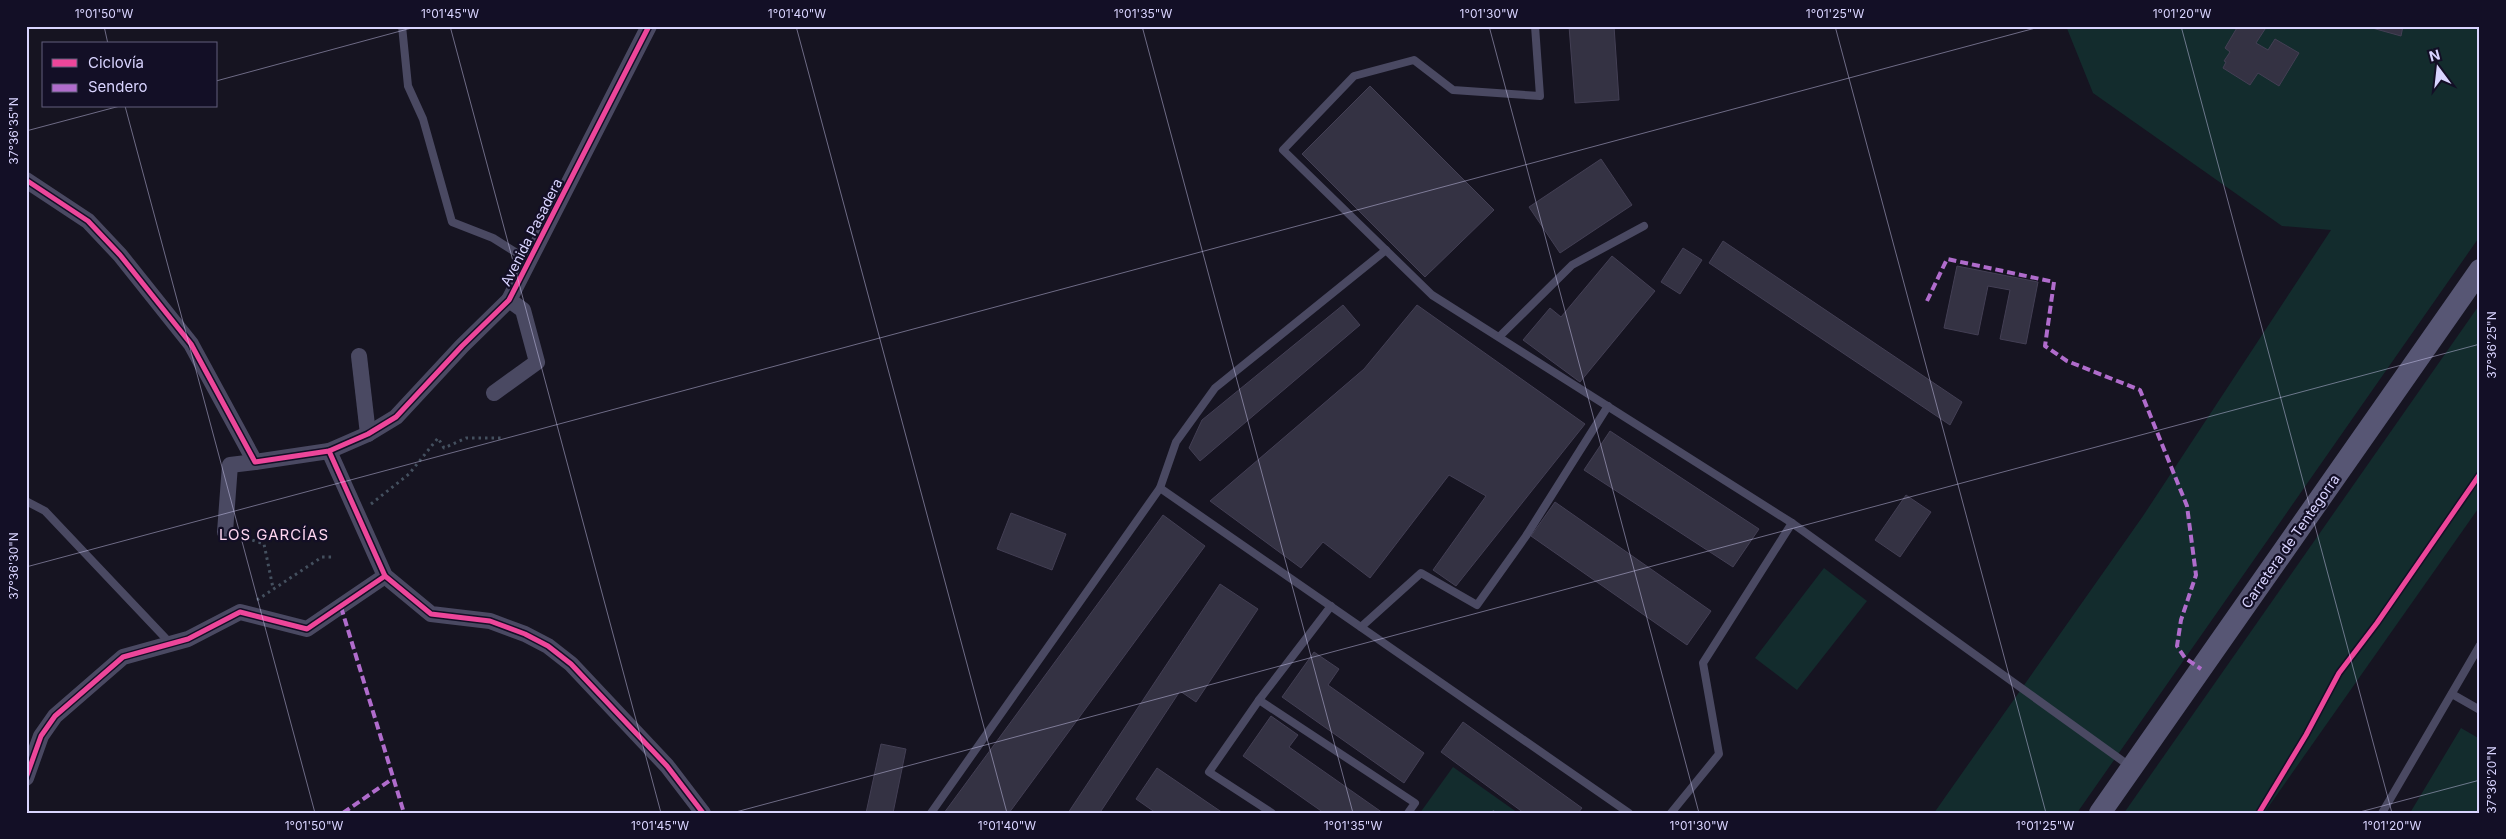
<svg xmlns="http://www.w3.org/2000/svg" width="2506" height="839" viewBox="0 0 2506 839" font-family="Inter,sans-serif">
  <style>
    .green { fill: #132c2d }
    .building { fill: #343243; stroke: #433f54 }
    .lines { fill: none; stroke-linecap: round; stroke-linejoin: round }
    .path { stroke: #44505f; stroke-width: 3; stroke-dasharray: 2.5 4; stroke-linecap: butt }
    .service { stroke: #4a4962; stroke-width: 8 }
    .minor { stroke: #4a4962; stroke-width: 16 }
    .secondary { stroke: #575674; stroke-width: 22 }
    .quiet { stroke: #b06ccc; stroke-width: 4; stroke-dasharray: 8 4; stroke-linecap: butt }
    .cycleway-casing { stroke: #130f26; stroke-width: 8 }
    .cycleway { stroke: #ed469a; stroke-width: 5 }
    .ticks { fill: none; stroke: #d9d4ff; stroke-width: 1; stroke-opacity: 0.45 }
    .labels { text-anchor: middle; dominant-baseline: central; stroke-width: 4.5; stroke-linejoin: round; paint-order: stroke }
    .street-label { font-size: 14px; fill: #d9d4ff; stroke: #130f26 }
    .neighbourhood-label { font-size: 15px; letter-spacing: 1px; fill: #ffd6f0; stroke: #130f26 }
    .neatline { fill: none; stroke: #d9d4ff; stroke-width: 2 }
    .ticks-label { font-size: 12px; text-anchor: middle; fill: #d9d4ff }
  </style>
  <rect width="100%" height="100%" fill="#161421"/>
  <g class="green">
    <path d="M2066,26H2480V236L2077,813H1934L2143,516L2331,230L2282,226L2093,93Z"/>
    <path d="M2480,304V506L2264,813H2124Z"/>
    <path d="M1824,568L1867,601L1797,690L1755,658Z"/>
    <path d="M2461,728L2480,739V813H2410Z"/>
    <path d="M1453,767L1518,813H1420Z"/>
  </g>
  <g class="building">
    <path d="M1569,26H1614L1619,100L1575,103Z"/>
    <path d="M2238,26H2267L2256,43L2268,50L2275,39L2299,53L2279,86L2258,73L2250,85L2223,68L2226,62L2224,61L2230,52L2225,48Z"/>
    <path d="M2365,26H2403L2401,36Z"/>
    <path d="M1370,86L1494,210L1425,277L1302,154Z"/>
    <path d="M1601,159L1632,205L1560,253L1529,207Z"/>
    <path d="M1723,241L1962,402L1950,425L1709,263Z"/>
    <path d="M1683,248L1702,260L1680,294L1661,282Z"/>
    <path d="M1612,256L1655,291L1580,382L1523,340L1550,308L1561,317Z"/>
    <path d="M1957,266L2038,282L2026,344L2000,339L2010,290L1988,286L1978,335L1944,328Z"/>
    <path d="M1343,305L1360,325L1200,461L1189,448L1202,420Z"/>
    <path d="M1417,305L1585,424L1456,586L1433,570L1486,496L1449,475L1370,578L1323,542L1301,568L1210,501L1364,369Z"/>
    <path d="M1610,431L1759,529L1733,567L1584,470Z"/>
    <path d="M1906,495L1931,512L1900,557L1875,540Z"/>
    <path d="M1555,502L1711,611L1687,645L1531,536Z"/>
    <path d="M1011,513L1066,534L1052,570L997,549Z"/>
    <path d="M1163,515L1205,546L1009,813H944Z"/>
    <path d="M1220,584L1258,609L1196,702L1180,691L1101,811L1103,813H1068Z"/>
    <path d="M1314,652L1339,669L1328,685L1424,753L1404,783L1282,697Z"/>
    <path d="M1271,716L1298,735L1289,747L1383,813H1324L1243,756Z"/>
    <path d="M1463,722L1582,808L1578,813H1524L1441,752Z"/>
    <path d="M881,744L906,749L893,813H866Z"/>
    <path d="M1157,768L1223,813H1156L1136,799Z"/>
  </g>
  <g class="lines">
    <g class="path">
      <path d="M371,504L409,474L438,438L444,448L466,438H501"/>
      <path d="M240,536L264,544L273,588"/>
      <path d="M257,600L322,557H332"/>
      <path d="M1493,813L1495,810"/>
    </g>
    <g class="service">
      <path d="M402,26L408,86L423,119L452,222L493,238L528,260"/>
      <path d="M1535,26L1540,96L1453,90L1414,60L1354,76L1283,150L1432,295L1792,523L2131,767"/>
      <path d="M1499,337L1572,265L1644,226"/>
      <path d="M1160,488L1629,813"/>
      <path d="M26,501L45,511L171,644"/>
      <path d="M1331,606L1259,700L1415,803L1408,813"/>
      <path d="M1361,627L1421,573L1477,605L1526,536L1608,406"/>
      <path d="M2452,694L2480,710"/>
      <path d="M1259,700L1209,772L1272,813"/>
      <path d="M931,813L1160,488L1176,442L1215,388L1386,250"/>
      <path d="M1671,813L1719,754L1703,663L1792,523"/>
      <path d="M2382,813L2480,645"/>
    </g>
    <g class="minor">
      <path d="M26,180L88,221L120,255L191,344L255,462L329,451L368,434L396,417L462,346L509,300L649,26"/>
      <path d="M359,356L368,434"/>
      <path d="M494,393L537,362L523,310L509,300"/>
      <path d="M329,451L385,576L431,614L490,621L525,634L548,646L571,664L667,766L703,813"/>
      <path d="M225,532L230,465L255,462"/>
      <path d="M26,778L41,736L55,716L123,657L188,639L240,612L307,629L385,576"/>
    </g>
    <path class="secondary" d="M2100,813L2480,270"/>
    <g class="quiet">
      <path d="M1927,301L1947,259L2054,282L2045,346L2067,361L2140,390L2187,506L2196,575L2181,620L2177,646L2185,658L2201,669"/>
      <path d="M341,607L404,813"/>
      <path d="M343,813L392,779"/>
    </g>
    <g class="cycleway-casing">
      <g id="cycleway">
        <path d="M26,180L88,221L120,255L191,344L255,462L329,451L368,434L396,417L462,346L509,300L649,26"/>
        <path d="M329,451L385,576L431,614L490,621L525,634L548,646L571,664L667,766L703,813"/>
        <path d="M26,778L41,736L55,716L123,657L188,639L240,612L307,629L385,576"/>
        <path d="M2259,813L2306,735L2339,673L2377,623L2480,474"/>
      </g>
    </g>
    <use href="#cycleway" class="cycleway"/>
  </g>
  <path class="ticks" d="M104,26L108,44M450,26L661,813M796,26L1007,813M1142,26L1353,813M1489,26L1699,813M1835,26L2046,813M2181,26L2392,813M216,81L419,26M125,106L315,813M26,131L120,106M26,567L2043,26M732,813L2480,344M2356,813L2480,780"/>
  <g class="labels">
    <g class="street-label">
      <text transform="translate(531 232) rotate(-63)">Avenida Pasadera</text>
      <text transform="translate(2290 541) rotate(-55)">Carretera de Tentegorra</text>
    </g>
    <g class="neighbourhood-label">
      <text x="274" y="534">LOS GARCÍAS</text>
    </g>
  </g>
  <rect width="2506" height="839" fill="none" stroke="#130f26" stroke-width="55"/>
  <rect x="42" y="42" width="175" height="65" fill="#130f26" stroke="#625e7d"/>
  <rect x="52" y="59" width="25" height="8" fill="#ed469a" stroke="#625e7d"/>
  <text x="88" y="68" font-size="15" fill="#d9d4ff">Ciclovía</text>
  <rect x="52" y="84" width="25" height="8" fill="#b06ccc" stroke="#625e7d"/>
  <text x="88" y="92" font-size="15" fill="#d9d4ff">Sendero</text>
  <g transform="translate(2438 68) rotate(345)" stroke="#130f26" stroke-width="4" paint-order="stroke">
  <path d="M0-4L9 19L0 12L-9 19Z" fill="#d9d4ff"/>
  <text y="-8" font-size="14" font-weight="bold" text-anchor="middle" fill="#d9d4ff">N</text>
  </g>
  <rect x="28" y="28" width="2450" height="784" class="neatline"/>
  <g class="ticks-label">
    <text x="104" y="18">1°01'50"W</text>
    <text x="450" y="18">1°01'45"W</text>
    <text x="797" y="18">1°01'40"W</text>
    <text x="1143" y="18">1°01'35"W</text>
    <text x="1489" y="18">1°01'30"W</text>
    <text x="1835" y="18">1°01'25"W</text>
    <text x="2182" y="18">1°01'20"W</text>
    <text transform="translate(14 131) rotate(-90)" y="4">37°36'35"N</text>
    <text transform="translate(2492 345) rotate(-90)" y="4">37°36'25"N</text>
    <text transform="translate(14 566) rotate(-90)" y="4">37°36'30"N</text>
    <text transform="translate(2492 780) rotate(-90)" y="4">37°36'20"N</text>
    <text x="314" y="830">1°01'50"W</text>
    <text x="660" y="830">1°01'45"W</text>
    <text x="1007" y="830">1°01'40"W</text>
    <text x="1353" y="830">1°01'35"W</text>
    <text x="1699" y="830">1°01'30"W</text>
    <text x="2045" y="830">1°01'25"W</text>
    <text x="2392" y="830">1°01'20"W</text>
  </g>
</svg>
